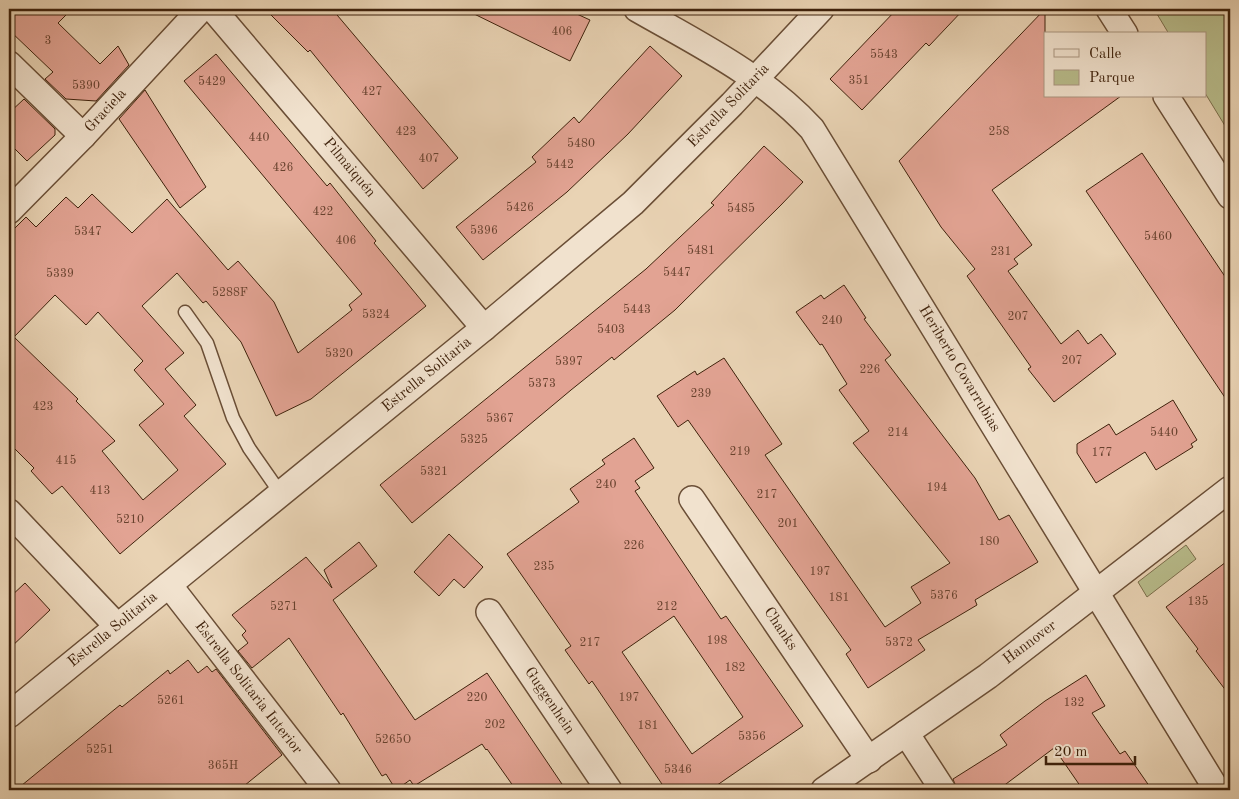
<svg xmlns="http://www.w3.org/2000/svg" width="1239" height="799" viewBox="0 0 1239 799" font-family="'Old Standard TT',serif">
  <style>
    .green { fill: #b8bc8b; stroke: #7c6f4c }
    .building { fill: #e2a393; stroke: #3f220c; fill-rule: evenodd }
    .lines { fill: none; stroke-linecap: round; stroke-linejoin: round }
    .service-casing { stroke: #6a4e36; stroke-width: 15 }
    .minor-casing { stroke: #6a4e36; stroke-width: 28 }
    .service { stroke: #f1e2ce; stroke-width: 12 }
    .minor { stroke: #f1e2ce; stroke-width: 25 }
    .labels { text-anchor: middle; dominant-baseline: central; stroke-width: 4; stroke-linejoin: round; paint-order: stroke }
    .number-label { font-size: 12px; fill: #68422e }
    .street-label { font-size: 15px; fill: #3f220c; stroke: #f1e2ce }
  </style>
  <rect width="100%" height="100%" fill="#e9d3b4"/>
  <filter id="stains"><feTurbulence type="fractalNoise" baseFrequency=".004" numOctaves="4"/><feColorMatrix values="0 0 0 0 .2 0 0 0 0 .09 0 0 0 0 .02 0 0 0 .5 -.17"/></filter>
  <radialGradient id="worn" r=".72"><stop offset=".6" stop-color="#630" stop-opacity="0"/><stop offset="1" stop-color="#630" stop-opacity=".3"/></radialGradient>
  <g class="green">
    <path d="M1154,9H1230V134L1205,93V34H1169Z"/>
    <path d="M1186,545L1196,559L1147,597L1138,582Z"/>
  </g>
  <g class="building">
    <path d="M9,9H72L58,23L100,64L118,46L129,65L96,101L66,99L45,79L53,72L9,30Z"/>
    <path d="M265,9H332L458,158L423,189L310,50L308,52Z"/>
    <path d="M464,9H566L590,20L570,61Z"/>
    <path d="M897,9H964L929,46L926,43L862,110L830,79Z"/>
    <path d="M1045,9V96H1121L992,190L1032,245L1014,259L1018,264L1008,271L1061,344L1078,330L1088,344L1101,334L1116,354L1054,402L1028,369L1031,367L967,276L975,269L941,227L899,161Z"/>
    <path d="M650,46L682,76L628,134L567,192L483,260L456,227L536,162L532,157L574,117L579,123Z"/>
    <path d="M216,54L327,186L330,183L376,241L374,243L426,306L311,399L276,416L241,342L206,301L203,303L177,273L142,306L184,353L165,369L196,405L184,416L226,464L120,554L62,486L52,494L31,471L34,468L9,443V234L26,217L36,227L66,197L78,208L92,194L132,233L167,199L228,270L238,261L274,302L298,353L352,310L349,305L362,294L184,81ZM55,295L86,325L98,312L143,361L134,370L164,404L139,425L178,470L143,500L102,451L115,441L76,401L78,399L14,337Z"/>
    <path d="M145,90L206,187L180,208L119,119Z"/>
    <path d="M24,99L55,129V135L27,161L9,143V113Z"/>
    <path d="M764,146L803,182L781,205L675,310L614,360L612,357L571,390L412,523L380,485L646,269L714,205L711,203Z"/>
    <path d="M1142,153L1230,284V405L1086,191Z"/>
    <path d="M844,285L866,318L864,319L891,355L885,360L975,478L999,520L1009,515L1038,562L975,600L977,605L918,640L925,650L868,688L846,654L851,650L688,420L678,427L657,396L695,371L697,375L724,358L782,444L765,455L885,627L921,603L911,587L950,563L853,443L869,431L839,390L847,384L822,344L820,345L796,312L821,295L824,299Z"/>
    <path d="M1173,400L1197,440L1191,444L1193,447L1156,470L1145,452L1096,483L1077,453V444L1109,424L1116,435Z"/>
    <path d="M634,438L654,468L635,481L640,488L635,491L721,619L726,616L803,726L710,790H666L592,681L589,684L565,650L571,646L507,554L579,502L570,489L605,464L602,460ZM674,616L743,717L692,754L622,652Z"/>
    <path d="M449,534L483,567L464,588L454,579L439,596L414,572Z"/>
    <path d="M359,542L377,566L333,600L415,720L487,673L566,790H516L487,749L486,750L482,744L414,786L410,780L396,790L386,774L382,776L343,713L341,715L289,638L252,668L238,651L248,643L242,635L246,631L232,615L306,557L332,588L324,570Z"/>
    <path d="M1230,559V696L1196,651L1198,649L1166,607Z"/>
    <path d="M25,583L50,610L9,649V598Z"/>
    <path d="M188,660L198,673L207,666L212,672L216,669L282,755L239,790H16L120,705L122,707L168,670L170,674Z"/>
    <path d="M1086,675L1105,706L1092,713L1120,754L1125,751L1152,790H1083L1054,748L998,790H957L953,779L1007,745L1000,735L1045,701Z"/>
  </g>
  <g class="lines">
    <g class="service-casing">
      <path id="service" d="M185,312L207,343L233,418L249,448L281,494"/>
    </g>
    <g class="minor-casing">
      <g id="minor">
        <path d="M213,9L484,328"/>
        <path d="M637,9C700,45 762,75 812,129L1217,790"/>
        <path d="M1109,9L1125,34"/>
        <path d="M9,64L83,136"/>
        <path d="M1166,96L1230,196"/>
        <path d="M9,211L83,136L201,9"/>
        <path d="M692,499L869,760"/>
        <path d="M9,512L117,626"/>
        <path d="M169,585L328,790"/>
        <path d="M489,612L609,790"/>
        <path d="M9,715L484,328L633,203L732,104L821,9"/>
        <path d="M906,733L943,790"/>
        <path d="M824,790L988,676L1230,489"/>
      </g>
    </g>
    <use href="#service" class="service"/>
    <use href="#minor" class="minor"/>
  </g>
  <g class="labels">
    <g class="number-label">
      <text x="562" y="32">406</text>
      <text x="48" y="41">3</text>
      <text x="884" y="55">5543</text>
      <text x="859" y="81">351</text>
      <text x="212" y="82">5429</text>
      <text x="86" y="86">5390</text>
      <text x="372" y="92">427</text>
      <text x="406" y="132">423</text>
      <text x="999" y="132">258</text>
      <text x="259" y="138">440</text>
      <text x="581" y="144">5480</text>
      <text x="429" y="159">407</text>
      <text x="560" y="165">5442</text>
      <text x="283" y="168">426</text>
      <text x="520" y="208">5426</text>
      <text x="741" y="209">5485</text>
      <text x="323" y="212">422</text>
      <text x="484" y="231">5396</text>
      <text x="88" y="232">5347</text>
      <text x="1158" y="237">5460</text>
      <text x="346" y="241">406</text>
      <text x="701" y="251">5481</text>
      <text x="1001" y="252">231</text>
      <text x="677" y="273">5447</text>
      <text x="60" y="274">5339</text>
      <text x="230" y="293">5288F</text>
      <text x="637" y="310">5443</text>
      <text x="376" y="315">5324</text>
      <text x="1018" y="317">207</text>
      <text x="832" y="321">240</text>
      <text x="611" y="330">5403</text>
      <text x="339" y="354">5320</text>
      <text x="1072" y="361">207</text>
      <text x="569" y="362">5397</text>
      <text x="870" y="370">226</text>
      <text x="542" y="384">5373</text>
      <text x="701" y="394">239</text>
      <text x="43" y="407">423</text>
      <text x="500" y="419">5367</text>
      <text x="898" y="433">214</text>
      <text x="1164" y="433">5440</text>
      <text x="474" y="440">5325</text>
      <text x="740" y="452">219</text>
      <text x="1102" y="453">177</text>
      <text x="66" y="461">415</text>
      <text x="434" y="472">5321</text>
      <text x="606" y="485">240</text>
      <text x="937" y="488">194</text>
      <text x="100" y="491">413</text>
      <text x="767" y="495">217</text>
      <text x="130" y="520">5210</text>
      <text x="788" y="524">201</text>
      <text x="989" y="542">180</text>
      <text x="634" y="546">226</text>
      <text x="544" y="567">235</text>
      <text x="820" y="572">197</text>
      <text x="944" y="596">5376</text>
      <text x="839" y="598">181</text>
      <text x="1198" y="602">135</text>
      <text x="284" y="607">5271</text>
      <text x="667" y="607">212</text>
      <text x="717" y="641">198</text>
      <text x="590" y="643">217</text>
      <text x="899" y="643">5372</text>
      <text x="735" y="668">182</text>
      <text x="477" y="698">220</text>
      <text x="629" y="698">197</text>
      <text x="171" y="701">5261</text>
      <text x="1074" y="703">132</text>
      <text x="495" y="725">202</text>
      <text x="648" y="726">181</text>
      <text x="752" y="737">5356</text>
      <text x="393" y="740">5265O</text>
      <text x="100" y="750">5251</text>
      <text x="223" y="766">365H</text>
      <text x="678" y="770">5346</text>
    </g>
    <g class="street-label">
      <text transform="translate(729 106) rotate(-46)">Estrella Solitaria</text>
      <text transform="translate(106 111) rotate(-47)">Graciela</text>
      <text transform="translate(349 168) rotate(50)">Pilmaiquén</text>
      <text transform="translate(959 369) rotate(59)">Heriberto Covarrubias</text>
      <text transform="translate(427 375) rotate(-39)">Estrella Solitaria</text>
      <text transform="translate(780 629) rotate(56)">Chanks</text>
      <text transform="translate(113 630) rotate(-39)">Estrella Solitaria</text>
      <text transform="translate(1030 643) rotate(-37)">Hannover</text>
      <text transform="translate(248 688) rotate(52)">Estrella Solitaria Interior</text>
      <text transform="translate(549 701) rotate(56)">Guggenhein</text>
    </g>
  </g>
  <rect width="1239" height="799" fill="none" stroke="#e9d3b4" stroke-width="30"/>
  <rect x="10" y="10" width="1219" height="779" fill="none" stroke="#3f220c" stroke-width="2.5"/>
  <rect x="15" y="15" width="1209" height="769" fill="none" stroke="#3f220c"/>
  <rect x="1044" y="32" width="162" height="65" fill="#f1e2ce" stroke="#aa9580"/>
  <rect x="1054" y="49" width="25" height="8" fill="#f1e2ce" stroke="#aa9580"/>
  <text x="1089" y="58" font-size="15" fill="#3f220c">Calle</text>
  <rect x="1054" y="70" width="25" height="15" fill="#b8bc8b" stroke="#aa9580"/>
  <text x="1089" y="82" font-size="15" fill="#3f220c">Parque</text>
  <path d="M1046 756v8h89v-8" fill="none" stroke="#3f220c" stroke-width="2.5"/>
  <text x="1054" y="756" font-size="15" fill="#3f220c" stroke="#f1e2ce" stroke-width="4" paint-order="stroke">20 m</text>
  <rect width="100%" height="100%" filter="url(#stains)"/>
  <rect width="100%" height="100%" fill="url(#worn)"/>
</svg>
